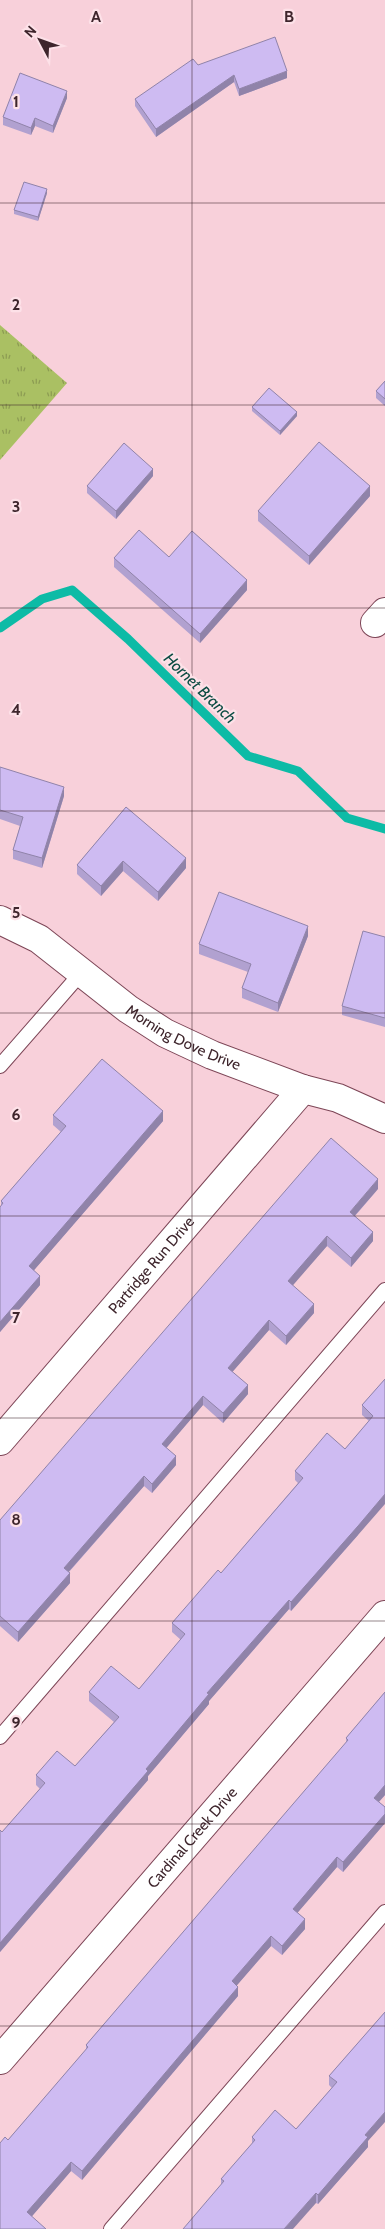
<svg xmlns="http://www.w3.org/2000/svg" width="385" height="2229" viewBox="0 0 385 2229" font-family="Cabin,sans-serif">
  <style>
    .park { fill: url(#park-tufts) }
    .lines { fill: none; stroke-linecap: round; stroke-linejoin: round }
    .stream { stroke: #0dbba6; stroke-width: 9 }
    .service-casing { stroke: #7d4657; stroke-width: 16 }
    .minor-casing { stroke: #7d4657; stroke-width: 30 }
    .service { stroke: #fff; stroke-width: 14 }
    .minor { stroke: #fff; stroke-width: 28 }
    .wall { fill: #b1a1d0 }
    .shaded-wall { fill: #9083a9 }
    .building { fill: #cebbf2; stroke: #9083a9 }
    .grid { fill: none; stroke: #3e252c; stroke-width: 1; stroke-opacity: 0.55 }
    .labels { text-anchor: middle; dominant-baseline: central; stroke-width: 4.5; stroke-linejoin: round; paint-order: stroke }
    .street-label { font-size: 15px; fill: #3e252c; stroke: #fde1e8 }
    .water-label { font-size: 16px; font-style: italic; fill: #0c4c43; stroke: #fde1e8 }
    .grid-label { font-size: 16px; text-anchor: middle; font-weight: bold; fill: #3e252c; stroke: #fde1e8; stroke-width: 4.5; stroke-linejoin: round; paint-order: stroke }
  </style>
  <defs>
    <pattern id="park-tufts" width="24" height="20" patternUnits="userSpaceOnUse" patternTransform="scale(1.25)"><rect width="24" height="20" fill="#aac063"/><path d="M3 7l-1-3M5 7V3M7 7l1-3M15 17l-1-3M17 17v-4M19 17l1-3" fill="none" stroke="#8c9c52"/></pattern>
  </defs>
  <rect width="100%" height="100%" fill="#f8d0da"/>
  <path class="park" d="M0,325L67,383L0,460Z"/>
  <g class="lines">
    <path class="stream" d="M0,628L42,599L72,590L128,639L248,756L298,771L347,818L385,829"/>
    <g class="service-casing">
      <g id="service">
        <path d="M0,1066L82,972"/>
        <path d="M0,1737L385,1290"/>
        <path d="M111,2229L385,1912"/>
      </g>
    </g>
    <g class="minor-casing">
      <g id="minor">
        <path d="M375,623L385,612"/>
        <path id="s1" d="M0,920L39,939L128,1009L165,1033L212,1055L303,1089L338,1098L385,1119"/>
        <path id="s2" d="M0,1441L303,1089"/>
        <path id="s3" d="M0,2060L385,1615"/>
      </g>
    </g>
    <use href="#service" class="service"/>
    <use href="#minor" class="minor"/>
  </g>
  <g class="wall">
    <path d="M198,65L287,78L239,96L234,82L156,137L135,106V99Z"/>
    <path d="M67,98L53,133L35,126L31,135L3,125V117Z"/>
    <path d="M47,193L38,221L14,214V210Z"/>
    <path d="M385,381V406L376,398V391Z"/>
    <path d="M252,407L297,416L280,435L252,411Z"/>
    <path d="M153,476L116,519L87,493V486Z"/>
    <path d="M370,496L309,565L258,521V511Z"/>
    <path d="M169,557L247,590L200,643L114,567V558Z"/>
    <path d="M0,767L64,796L42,868L13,859V850L20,826L0,819Z"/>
    <path d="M126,807L186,868L158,901L123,871L101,896L77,874V865Z"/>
    <path d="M308,936L278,1012L242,998V988L248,972L199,954V944Z"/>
    <path d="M385,937V1027L342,1015V1006Z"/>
    <path d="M53,1115L163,1121L34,1270L40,1285L0,1332V1207L1,1206V1201L61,1132L53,1125Z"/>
    <path d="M378,1189L355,1216L373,1241L351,1267L327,1246L292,1285L314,1313L286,1345L269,1330L232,1372L248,1394L223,1423L203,1405L166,1448L176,1465L152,1493L144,1486L69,1572L70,1583L18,1642L0,1626V1520Z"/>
    <path d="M385,1379L358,1535L291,1611L289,1609L209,1701V1704L148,1776V1780L0,1952V1830L2,1832L40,1789L36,1785V1775L75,1766L114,1722L89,1701V1692L139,1689L181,1640L172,1632V1623L221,1573L298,1483L295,1480V1471L345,1449L369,1421L362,1415V1405Z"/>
    <path d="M385,1692V1795L379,1802L385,1807V1823L343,1872L337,1867L297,1913L305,1929L282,1955L271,1946L237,1985L238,1996L82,2180L71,2171L32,2216L0,2229L8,2140L86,2050V2045L346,1743V1738Z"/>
    <path d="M385,2012L368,2141V2147L318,2204L316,2203L193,2218L221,2185V2179L252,2144V2137L296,2129L332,2088L329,2085V2076Z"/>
  </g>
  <g class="shaded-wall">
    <path d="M287,71V78L239,96V89Z"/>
    <path d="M234,75V82L156,137V129Z"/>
    <path d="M67,91V98L53,133V126Z"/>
    <path d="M35,118V126L31,135V128Z"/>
    <path d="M47,189V193L38,221V217Z"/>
    <path d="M297,412V416L280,435V431Z"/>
    <path d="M153,469V476L116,519V511Z"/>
    <path d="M370,486V496L309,565V556Z"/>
    <path d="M247,580V590L200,643V634Z"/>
    <path d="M64,787V796L42,868V858Z"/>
    <path d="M186,858V868L158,901V892Z"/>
    <path d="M123,861V871L101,896V886Z"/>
    <path d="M308,926V936L278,1012V1003Z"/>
    <path d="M163,1111V1121L29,1276V1266Z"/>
    <path d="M378,1179V1189L350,1221V1212Z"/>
    <path d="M373,1232V1241L351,1267V1258Z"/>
    <path d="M327,1236V1246L288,1291V1281Z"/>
    <path d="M40,1276V1285L0,1332V1322Z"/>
    <path d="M314,1304V1313L286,1345V1336Z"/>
    <path d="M269,1320V1330L228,1377V1368Z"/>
    <path d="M248,1385V1394L223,1423V1413Z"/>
    <path d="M203,1396V1405L162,1453V1444Z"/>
    <path d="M176,1456V1465L152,1493V1484Z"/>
    <path d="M144,1476V1486L64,1577V1568Z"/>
    <path d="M385,1494V1504L358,1535L291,1611V1602Z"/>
    <path d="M70,1573V1583L18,1642V1632Z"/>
    <path d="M289,1600V1609L209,1701V1704L148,1776V1780L0,1952V1943L146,1769L207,1693Z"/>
    <path d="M385,1785V1795L374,1807V1798Z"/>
    <path d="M385,1814V1823L343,1872V1862Z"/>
    <path d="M337,1857V1867L293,1918V1909Z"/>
    <path d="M305,1919V1929L282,1955V1946Z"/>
    <path d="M271,1936V1946L232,1991V1981Z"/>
    <path d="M238,1987V1996L82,2180V2171Z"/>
    <path d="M385,2112V2122L368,2141V2147L318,2204V2195L365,2135Z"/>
    <path d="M71,2162V2171L27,2222V2212Z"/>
    <path d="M316,2193V2203L293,2229H284Z"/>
  </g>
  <g class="building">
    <path d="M275,37L287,71L239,89L234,75L156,129L135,99L193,59L198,65Z"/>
    <path d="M20,73L67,91L53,126L35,118L31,128L3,117Z"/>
    <path d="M24,182L47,189L38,217L14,210Z"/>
    <path d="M385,381V399L376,391Z"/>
    <path d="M269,388L297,412L280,431L252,407Z"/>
    <path d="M319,442L370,486L309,556L258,511Z"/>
    <path d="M124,443L153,469L116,511L87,486Z"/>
    <path d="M139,530L169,557L192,531L247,580L200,634L114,558Z"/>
    <path d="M0,767L64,787L42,858L13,850L23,817L0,810Z"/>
    <path d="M126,807L186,858L158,892L123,861L101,886L77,865Z"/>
    <path d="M219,892L308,926L278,1003L242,988L251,964L199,944Z"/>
    <path d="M363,931L385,937V1018L342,1006Z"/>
    <path d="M102,1059L163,1111L29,1266L40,1276L0,1322V1207L3,1203L1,1201L66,1126L53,1115Z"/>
    <path d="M331,1138L378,1179L350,1212L373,1232L351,1258L327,1236L288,1281L314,1304L286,1336L269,1320L228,1368L248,1385L223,1413L203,1396L162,1444L176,1456L152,1484L144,1476L64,1568L70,1573L18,1632L0,1616V1520Z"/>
    <path d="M385,1379V1494L358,1526L291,1602L289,1600L207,1693L209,1694L146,1769L148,1771L0,1943V1830L2,1832L45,1783L36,1775L57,1751L75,1766L119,1717L89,1692L111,1666L139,1689L185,1634L172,1623L218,1570L221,1573L303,1478L295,1471L327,1433L345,1449L373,1416L362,1405Z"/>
    <path d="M385,1692V1785L374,1798L385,1807V1814L343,1862L337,1857L293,1909L305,1919L282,1946L271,1936L232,1981L238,1987L82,2171L71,2162L27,2212L46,2229H0V2143L5,2137L8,2140L88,2047L86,2045L348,1740L346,1738Z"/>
    <path d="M385,2012V2112L365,2135L368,2137L318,2195L316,2193L284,2229H183L224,2181L221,2179L255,2140L252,2137L275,2110L296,2129L337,2082L329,2076Z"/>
  </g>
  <path class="grid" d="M192,0V2229M0,203H385M0,405H385M0,608H385M0,811H385M0,1013H385M0,1216H385M0,1418H385M0,1621H385M0,1824H385M0,2026H385"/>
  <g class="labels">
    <g class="street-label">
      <text stroke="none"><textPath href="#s1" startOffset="219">Morning Dove Drive</textPath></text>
      <text stroke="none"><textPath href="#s2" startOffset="232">Partridge Run Drive</textPath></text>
      <text stroke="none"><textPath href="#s3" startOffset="294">Cardinal Creek Drive</textPath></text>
    </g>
    <g class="water-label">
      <text transform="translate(200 688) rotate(44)">Hornet Branch</text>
    </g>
  </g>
  <g class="grid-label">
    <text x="96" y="22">A</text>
    <text x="289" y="22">B</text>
    <text x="16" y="107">1</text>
    <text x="16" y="310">2</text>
    <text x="16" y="512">3</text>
    <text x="16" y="715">4</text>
    <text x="16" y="918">5</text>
    <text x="16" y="1120">6</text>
    <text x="16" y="1323">7</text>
    <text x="16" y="1525">8</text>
    <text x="16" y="1728">9</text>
  </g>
  <g transform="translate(40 40) rotate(311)" stroke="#fde1e8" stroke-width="4" paint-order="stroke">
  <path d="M0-4L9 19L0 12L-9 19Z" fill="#3e252c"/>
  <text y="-8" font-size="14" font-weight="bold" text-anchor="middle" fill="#3e252c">N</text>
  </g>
</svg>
